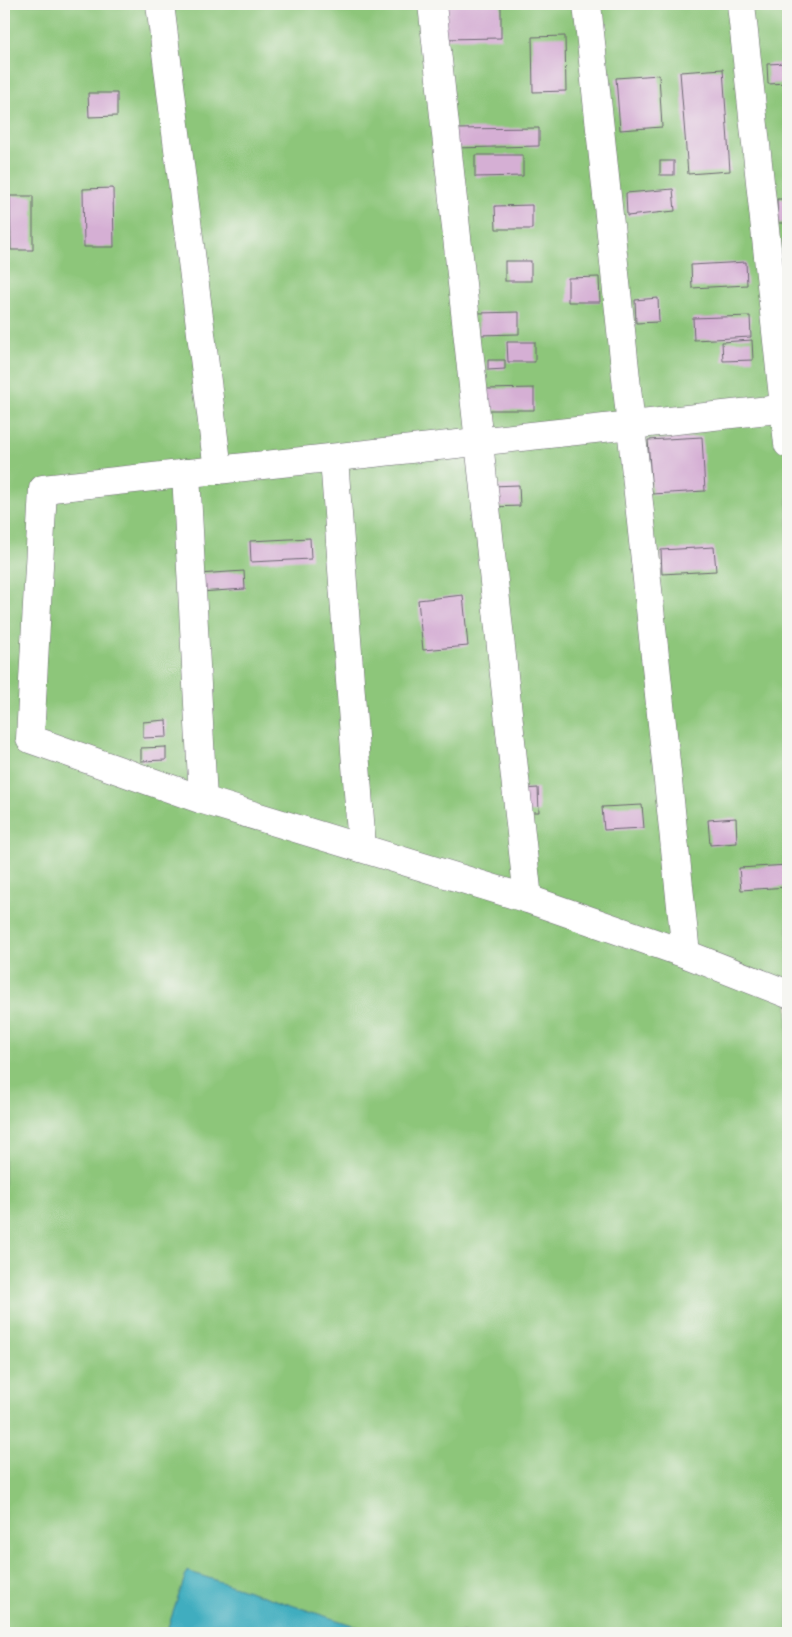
<svg xmlns="http://www.w3.org/2000/svg" width="792" height="1637" viewBox="0 0 792 1637" font-family="'IM FELL Great Primer',serif">
  <style>
    .green { fill: #8dc67a; stroke: #58745a }
    .water { fill: #40adbf; stroke: #31687d }
    .building { fill: #d5afd4 }
    .lines { fill: none; stroke-linecap: round; stroke-linejoin: round }
    .minor-casing { stroke: #6c6771; stroke-width: 29 }
    .minor { stroke: #fff; stroke-width: 28 }
  </style>
  <rect width="100%" height="100%" fill="#f6f6f2"/>
  <filter id="ink" filterUnits="userSpaceOnUse"><feTurbulence type="fractalNoise" baseFrequency=".02" numOctaves="2"/><feDisplacementMap in="SourceGraphic" scale="10" xChannelSelector="R" yChannelSelector="G"/><feConvolveMatrix kernelMatrix="1 2 1 2 8 2 1 2 1" color-interpolation-filters="sRGB"/></filter>
  <filter id="wash" filterUnits="userSpaceOnUse"><feTurbulence type="fractalNoise" baseFrequency=".0096" numOctaves="4" result="noise"/><feDisplacementMap in="SourceGraphic" scale="20" xChannelSelector="R" yChannelSelector="G"/><feGaussianBlur stdDeviation="1.12" result="paint"/><feColorMatrix in="noise" values="0 0 0 0 0 0 0 0 0 0 0 0 0 0 0 0 0 1.4 0 .05"/><feComposite in="paint" operator="in"/></filter>
  <g filter="url(#wash)">
    <rect width="100%" height="100%" fill="#f5e7d6"/>
    <rect class="green" x="4" y="4" width="784" height="1629"/>
    <path class="water" d="M187,1571L377,1633H166Z"/>
    <g id="blocks">
      <g class="building">
        <path d="M442,4H501V38L443,39Z"/>
        <path d="M565,36L566,91L533,92L532,37Z"/>
        <path d="M788,63V83L768,84L767,64Z"/>
        <path d="M723,69L730,171L688,174L680,72Z"/>
        <path d="M659,75L662,127L620,130L616,78Z"/>
        <path d="M88,93H117V116L89,117Z"/>
        <path d="M539,128V146L454,148L453,129Z"/>
        <path d="M475,155H523V176L475,177Z"/>
        <rect x="660" y="161" width="14" height="14"/>
        <path d="M113,188L114,247H84L83,189Z"/>
        <path d="M673,189L675,211L627,216L626,193Z"/>
        <path d="M10,196H33V250H11Z"/>
        <path d="M777,199H788V223H778Z"/>
        <path d="M532,205V229H496L495,206Z"/>
        <rect x="505" y="261" width="26" height="20"/>
        <path d="M746,262L747,285L692,288L691,265Z"/>
        <path d="M599,277L600,302H568V278Z"/>
        <path d="M658,298L659,322L636,323L635,300Z"/>
        <path d="M519,312V334L479,335L478,313Z"/>
        <path d="M750,316L751,337L694,340L693,318Z"/>
        <path d="M752,340L753,360L723,361L722,342Z"/>
        <path d="M507,342H535V362H508Z"/>
        <path d="M488,360H505V369L488,370Z"/>
        <path d="M534,388V410H487L486,389Z"/>
        <path d="M702,437L705,491L652,494L648,440Z"/>
        <path d="M519,485L520,506L493,507L491,486Z"/>
        <path d="M310,538L311,559L251,562L250,541Z"/>
        <path d="M714,547L716,571L662,574L661,550Z"/>
        <path d="M244,571L245,589L199,592L198,574Z"/>
        <path d="M463,595L468,646L423,650L418,600Z"/>
        <path d="M166,720L167,737L143,738V722Z"/>
        <path d="M166,747V760L141,761V748Z"/>
        <path d="M538,788L539,812H523L522,789Z"/>
        <path d="M642,805L644,828L604,830L602,807Z"/>
        <path d="M736,818L737,843L710,845L708,820Z"/>
        <path d="M788,865V887L741,890L739,868Z"/>
      </g>
    </g>
  </g>
  <g filter="url(#ink)">
    <use href="#blocks" fill-opacity="0" stroke="#6c6771" stroke-width="1"/>
    <g class="lines">
      <g class="minor-casing">
        <g id="minor">
          <path d="M160,4L218,470"/>
          <path d="M432,4L528,899"/>
          <path d="M587,4L686,954"/>
          <path d="M741,4L788,444"/>
          <path d="M788,408L43,489L30,739L203,800L528,899L686,954L788,994"/>
          <path d="M334,458L362,848"/>
          <path d="M186,473L203,800"/>
        </g>
      </g>
      <use href="#minor" class="minor"/>
    </g>
  </g>
  <rect width="792" height="1637" fill="none" stroke="#f6f6f2" stroke-width="20"/>
</svg>
